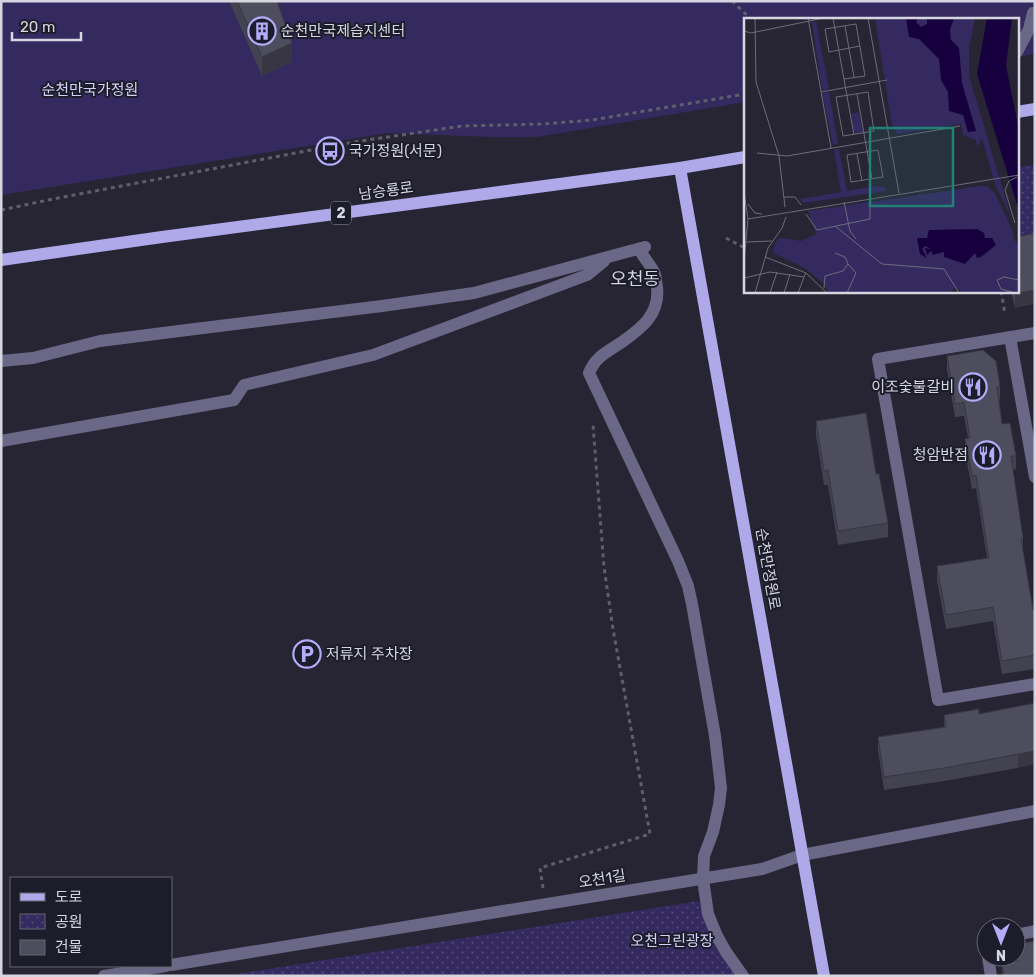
<svg xmlns="http://www.w3.org/2000/svg" width="1036" height="977" viewBox="0 0 1036 977" font-family="Rubik,'Noto Sans KR',sans-serif">
  <style>
    .park { fill: url(#park-dots) }
    .garden { fill: #342a60 }
    .lines { fill: none; stroke-linecap: round; stroke-linejoin: round }
    .path { stroke: #5f5e6b; stroke-width: 3; stroke-dasharray: 4 4; stroke-linecap: butt }
    .minor { stroke: #6b6887; stroke-width: 12 }
    .major { stroke: #afa9e9; stroke-width: 12 }
    .wall { fill: #434251 }
    .shaded-wall { fill: #373642 }
    .building { fill: #4e4d5e; stroke: #373642 }
    .labels { text-anchor: middle; dominant-baseline: central; stroke-width: 4; stroke-linejoin: round; paint-order: stroke }
    .shield { fill: #1d1c2a; stroke: #9e9ea9; stroke-width: 1 }
    .shield-label { font-size: 14px; font-weight: bold; fill: #d6d6e0 }
    .poi-label { font-size: 15px; fill: #d6d6e0; stroke: #1d1c2a; text-anchor: start }
    .park-label { font-size: 15px; fill: #d3d0f8; stroke: #1d1c2a }
    .street-label { font-size: 15px; fill: #d6d6e0; stroke: #1d1c2a }
    .quarter-label { font-size: 18px; fill: #d6d6e0; stroke: #1d1c2a }
    .inset-river { fill: none; stroke: #16003e; stroke-width: 2.5 }
    .inset-road { fill: none; stroke: #6d6c79; stroke-width: 1 }
    .view { fill: #238079; fill-opacity: 0.15; stroke: #238079; stroke-width: 2.5 }
    .inset-edge { fill: none; stroke: #d6d6e0; stroke-width: 2.5 }
  </style>
  <defs>
    <pattern id="park-dots" width="8" height="8" patternUnits="userSpaceOnUse" patternTransform="scale(1.25)"><rect width="8" height="8" fill="#342a60"/><path d="M2 2h.1M6 6h.1" fill="none" stroke="#514876" stroke-width="1.8" stroke-linecap="round"/></pattern>
  </defs>
  <rect width="100%" height="100%" fill="#272534"/>
  <g class="park">
    <path d="M1035,165V242L1017,246V167Z"/>
    <path d="M699,901L706,925L718,951L736,976H224Z"/>
  </g>
  <path class="garden" d="M1,1H1035V54L1017,57V19H745V102L537,137H491L388,133L1,195Z"/>
  <g class="lines">
    <g class="path">
      <path d="M732,1L751,19"/>
      <path d="M1,210L53,199L354,142L462,126L543,124L592,120L745,94"/>
      <path d="M726,238L745,248"/>
      <path d="M1001,291L1005,314"/>
      <path d="M543,888L540,868L650,834L613,629L604,567L593,425"/>
    </g>
    <g class="minor">
      <path d="M1017,52L1029,29L1033,13L1035,15"/>
      <path d="M639,249C643,257 650,264 654,272C656,276 656,282 657,287C660,314 642,328 622,342C607,352 596,356 589,373L678,561L688,586L692,604L715,736L721,788L719,805L713,832L704,856L703,879L708,914L717,936L726,952L743,976"/>
      <path d="M1035,333L878,359L938,700L1035,684"/>
      <path d="M1010,337L1035,477"/>
      <path d="M1,361L33,358L100,341L203,328L382,306L474,293L645,247"/>
      <path d="M1,441L234,400L244,385L373,355L587,275L604,261"/>
      <path d="M1016,935L1035,931"/>
      <path d="M986,940H985L986,948"/>
      <path d="M988,957L991,976"/>
      <path d="M171,965L762,869L802,855L1035,811"/>
      <path d="M104,976L166,966"/>
    </g>
    <g class="major">
      <path d="M1017,112L1035,109"/>
      <path d="M680,168L824,976"/>
      <path d="M1,260L162,237L680,168L745,157"/>
    </g>
  </g>
  <g class="wall">
    <path d="M229,1H277L292,62L262,76Z"/>
    <path d="M1011,291H1017L1015,308Z"/>
    <path d="M947,356L1000,386V400H999L1002,424L1016,456V469L1013,470L1023,538V552L1033,610H1035V669L1002,674L993,621L946,629L937,580V566L987,558L976,488L972,489L965,452V439L968,438L964,416L955,417L947,370Z"/>
    <path d="M816,421L876,474L888,523V537L838,545L828,485H824L816,435Z"/>
    <path d="M1035,703L1018,768L944,781L884,790L878,750V737L944,727V715L979,714Z"/>
    <path d="M1016,944L1035,976H1002V963L1016,961Z"/>
  </g>
  <g class="shaded-wall">
    <path d="M292,43V62L262,76V57Z"/>
    <path d="M1035,290V304L1015,308V294Z"/>
    <path d="M1035,751V764L1018,768V755Z"/>
  </g>
  <g class="building">
    <path d="M237,1H277L292,43L262,57Z"/>
    <path d="M1035,233V290L1015,294L1014,291H1017V237Z"/>
    <path d="M983,350L996,361L1000,386L997,387L1002,424L1010,423L1016,456H1011L1023,538L1021,539L1033,610H1035V655L1002,661L993,607L946,615L937,566L989,558L976,475L972,476L965,439L970,438L964,402L955,404L947,356Z"/>
    <path d="M866,413L876,474H879L888,523L838,531L828,470L824,471L816,421Z"/>
    <path d="M1035,703V751L944,768L884,777L878,737L946,727L944,715L979,709V714Z"/>
    <path d="M1035,941V976H1004L1002,963L1018,961L1016,944Z"/>
  </g>
  <defs>
    <g id="building-ring" transform="scale(1.4375)"><circle r="9.5" fill="#1d1c2a" stroke="#b5acf9" stroke-width="1.5"/><path d="M-4-6H4V6H1V3H-1V6H-4ZM-2.5-4.3h1.7v1.8h-1.7ZM.8-4.3h1.7v1.8H.8ZM-2.5-1h1.7V.8h-1.7ZM.8-1h1.7V.8H.8Z" fill="#b5acf9"/></g>
    <g id="bus-ring" transform="scale(1.4375)"><circle r="9.5" fill="#1d1c2a" stroke="#b5acf9" stroke-width="1.5"/><path d="M-5-6H5V4H4V6H2V4H-2V6H-4V4H-5ZM-3.5-4V0h7V-4ZM-3.5 1.2v1.5H-2V1.2ZM2 1.2v1.5H3.5V1.2Z" fill="#b5acf9"/></g>
    <g id="restaurant-ring" transform="scale(1.4375)"><circle r="9.5" fill="#1d1c2a" stroke="#b5acf9" stroke-width="1.5"/><path d="M-5-6h1v4h1v-4h1v4h1v-4h1v5L-1.5 .5V6h-2V.5L-5-1ZM5-6V6H3V1.5H1.5Q1.5-4 5-6Z" fill="#b5acf9"/></g>
    <g id="parking-ring" transform="scale(1.4375)"><circle r="9.5" fill="#1d1c2a" stroke="#b5acf9" stroke-width="1.5"/><path d="M-3.5-5.5H1a3.5 3.5 0 0 1 0 7H-1V5.5H-3.5ZM-1-3.4V-.6H.8a1.4 1.4 0 0 0 0-2.8Z" fill="#b5acf9"/></g>
  </defs>
  <g fill-rule="evenodd">
    <use href="#building-ring" x="262" y="31"/>
    <use href="#bus-ring" x="330" y="151"/>
    <use href="#restaurant-ring" x="973" y="387"/>
    <use href="#restaurant-ring" x="987" y="455"/>
    <use href="#parking-ring" x="307" y="654"/>
  </g>
  <g class="labels">
    <rect class="shield" x="331" y="201.5" width="20" height="23" rx="4"/>
    <g class="shield-label">
      <text x="341" y="213">2</text>
    </g>
    <g class="poi-label">
      <text x="281" y="31">순천만국제습지센터</text>
      <text x="349" y="151">국가정원(서문)</text>
      <text x="954" y="387" text-anchor="end">이조숯불갈비</text>
      <text x="968" y="455" text-anchor="end">청암반점</text>
      <text x="326" y="654">저류지 주차장</text>
    </g>
    <g class="park-label">
      <text x="90" y="90">순천만국가정원</text>
      <text x="672" y="941">오천그린광장</text>
    </g>
    <g class="street-label">
      <text transform="translate(386 191) rotate(-8)">남승룡로</text>
      <text transform="translate(768 569) rotate(80)">순천만정원로</text>
      <text transform="translate(602 879) rotate(-9)">오천1길</text>
    </g>
    <g class="quarter-label">
      <text x="635" y="279">오천동</text>
    </g>
  </g>
  <g transform="translate(744 18)">
    <rect width="275" height="275" fill="#272534"/>
    <path d="M131,0H231L225,29V58L267,199L251,166L238,120L233,130L232,122L219,117L217,106L153,116L148,107ZM68,4H72L85,71L78,72ZM85,74L94,126L89,127L78,75ZM115,94L119,114L110,115L107,96ZM95,131L103,173L131,168L141,169L142,173L59,185L56,181L97,174L90,132Z" fill="#342a60"/>
    <path d="M236,168H243L251,175L268,212L270,222L275,227V275H218L211,269L207,275H85L79,265L61,250L29,235L31,225L36,220L57,223L72,216L64,193Z" fill="#342a60"/>
    <path d="M162,0H174L172,4L177,9L183,6V0H210L206,12L207,22L215,30L218,65L232,113L224,114L219,97L205,93L204,74L197,62L195,41L175,21L165,19ZM243,0H268L262,48L275,112V193L233,56ZM233,211L240,215L241,220H248L252,227L237,239L233,240L231,235L221,246L200,239V234L189,237L187,233L183,237L181,230L187,231L181,228L178,231L183,240L176,236L173,220H183L185,212Z" fill="#16003e"/>
    <path class="inset-river" d="M261,0L254,49L262,96L275,137"/>
    <path class="inset-road" d="M11,0L12,64L35,138L41,189M64,0L87,130M89,0L110,117M124,0L155,175M101,8L110,59M0,13L7,15L80,0M100,61L121,58L112,6L81,11L85,34L116,28M77,74L143,62M124,74L130,113L99,118L92,79ZM113,76L128,161M134,132L139,159L107,164L103,137ZM13,135L43,138L216,108M113,136L118,163M0,174L4,201L0,243M40,179H51L57,187M100,184L106,213L112,221M4,186L11,195L18,196M62,196L73,212L126,201V187M4,201L275,157M271,205L261,172L265,163L273,159M91,208L138,246L200,251L215,275M2,224L28,223M91,235L101,239L104,246M21,239L62,255L83,275M0,260L26,254L60,259L62,255M80,270L81,258L99,253L104,246L112,255L103,275M11,275L24,230L38,210L42,199M26,275L33,254M40,275L46,256M54,275L60,259M272,275L257,271L253,262L260,259L275,262"/>
    <path class="view" d="M126,110H209V188H126Z"/>
    <rect width="275" height="275" class="inset-edge"/>
  </g>
  <rect width="1036" height="977" fill="none" stroke="#d6d6e0" stroke-width="5"/>
  <rect x="10" y="877" width="162" height="90" fill="#1d1c2a" stroke="#676673"/>
  <rect x="20" y="893" width="25" height="8" fill="#afa9e9" stroke="#676673"/>
  <text x="55" y="902" font-size="15" fill="#d6d6e0">도로</text>
  <rect x="20" y="914" width="25" height="15" fill="url(#park-dots)" stroke="#676673"/>
  <text x="55" y="927" font-size="15" fill="#d6d6e0">공원</text>
  <rect x="20" y="940" width="25" height="15" fill="#4e4d5e" stroke="#676673"/>
  <text x="55" y="952" font-size="15" fill="#d6d6e0">건물</text>
  <g transform="translate(1001 942) rotate(180)"><circle r="24" fill="#1d1c2a" stroke="#676673"/>
  <path d="M0-4L9 19L0 12L-9 19Z" fill="#b5acf9"/>
  <text y="-8" font-size="14" font-weight="bold" text-anchor="middle" fill="#d6d6e0">N</text>
  </g>
  <path d="M12 32v8h69v-8" fill="none" stroke="#d6d6e0" stroke-width="2.5"/>
  <text x="20" y="32" font-size="15" fill="#d6d6e0" stroke="#1d1c2a" stroke-width="4" paint-order="stroke">20 m</text>
</svg>
